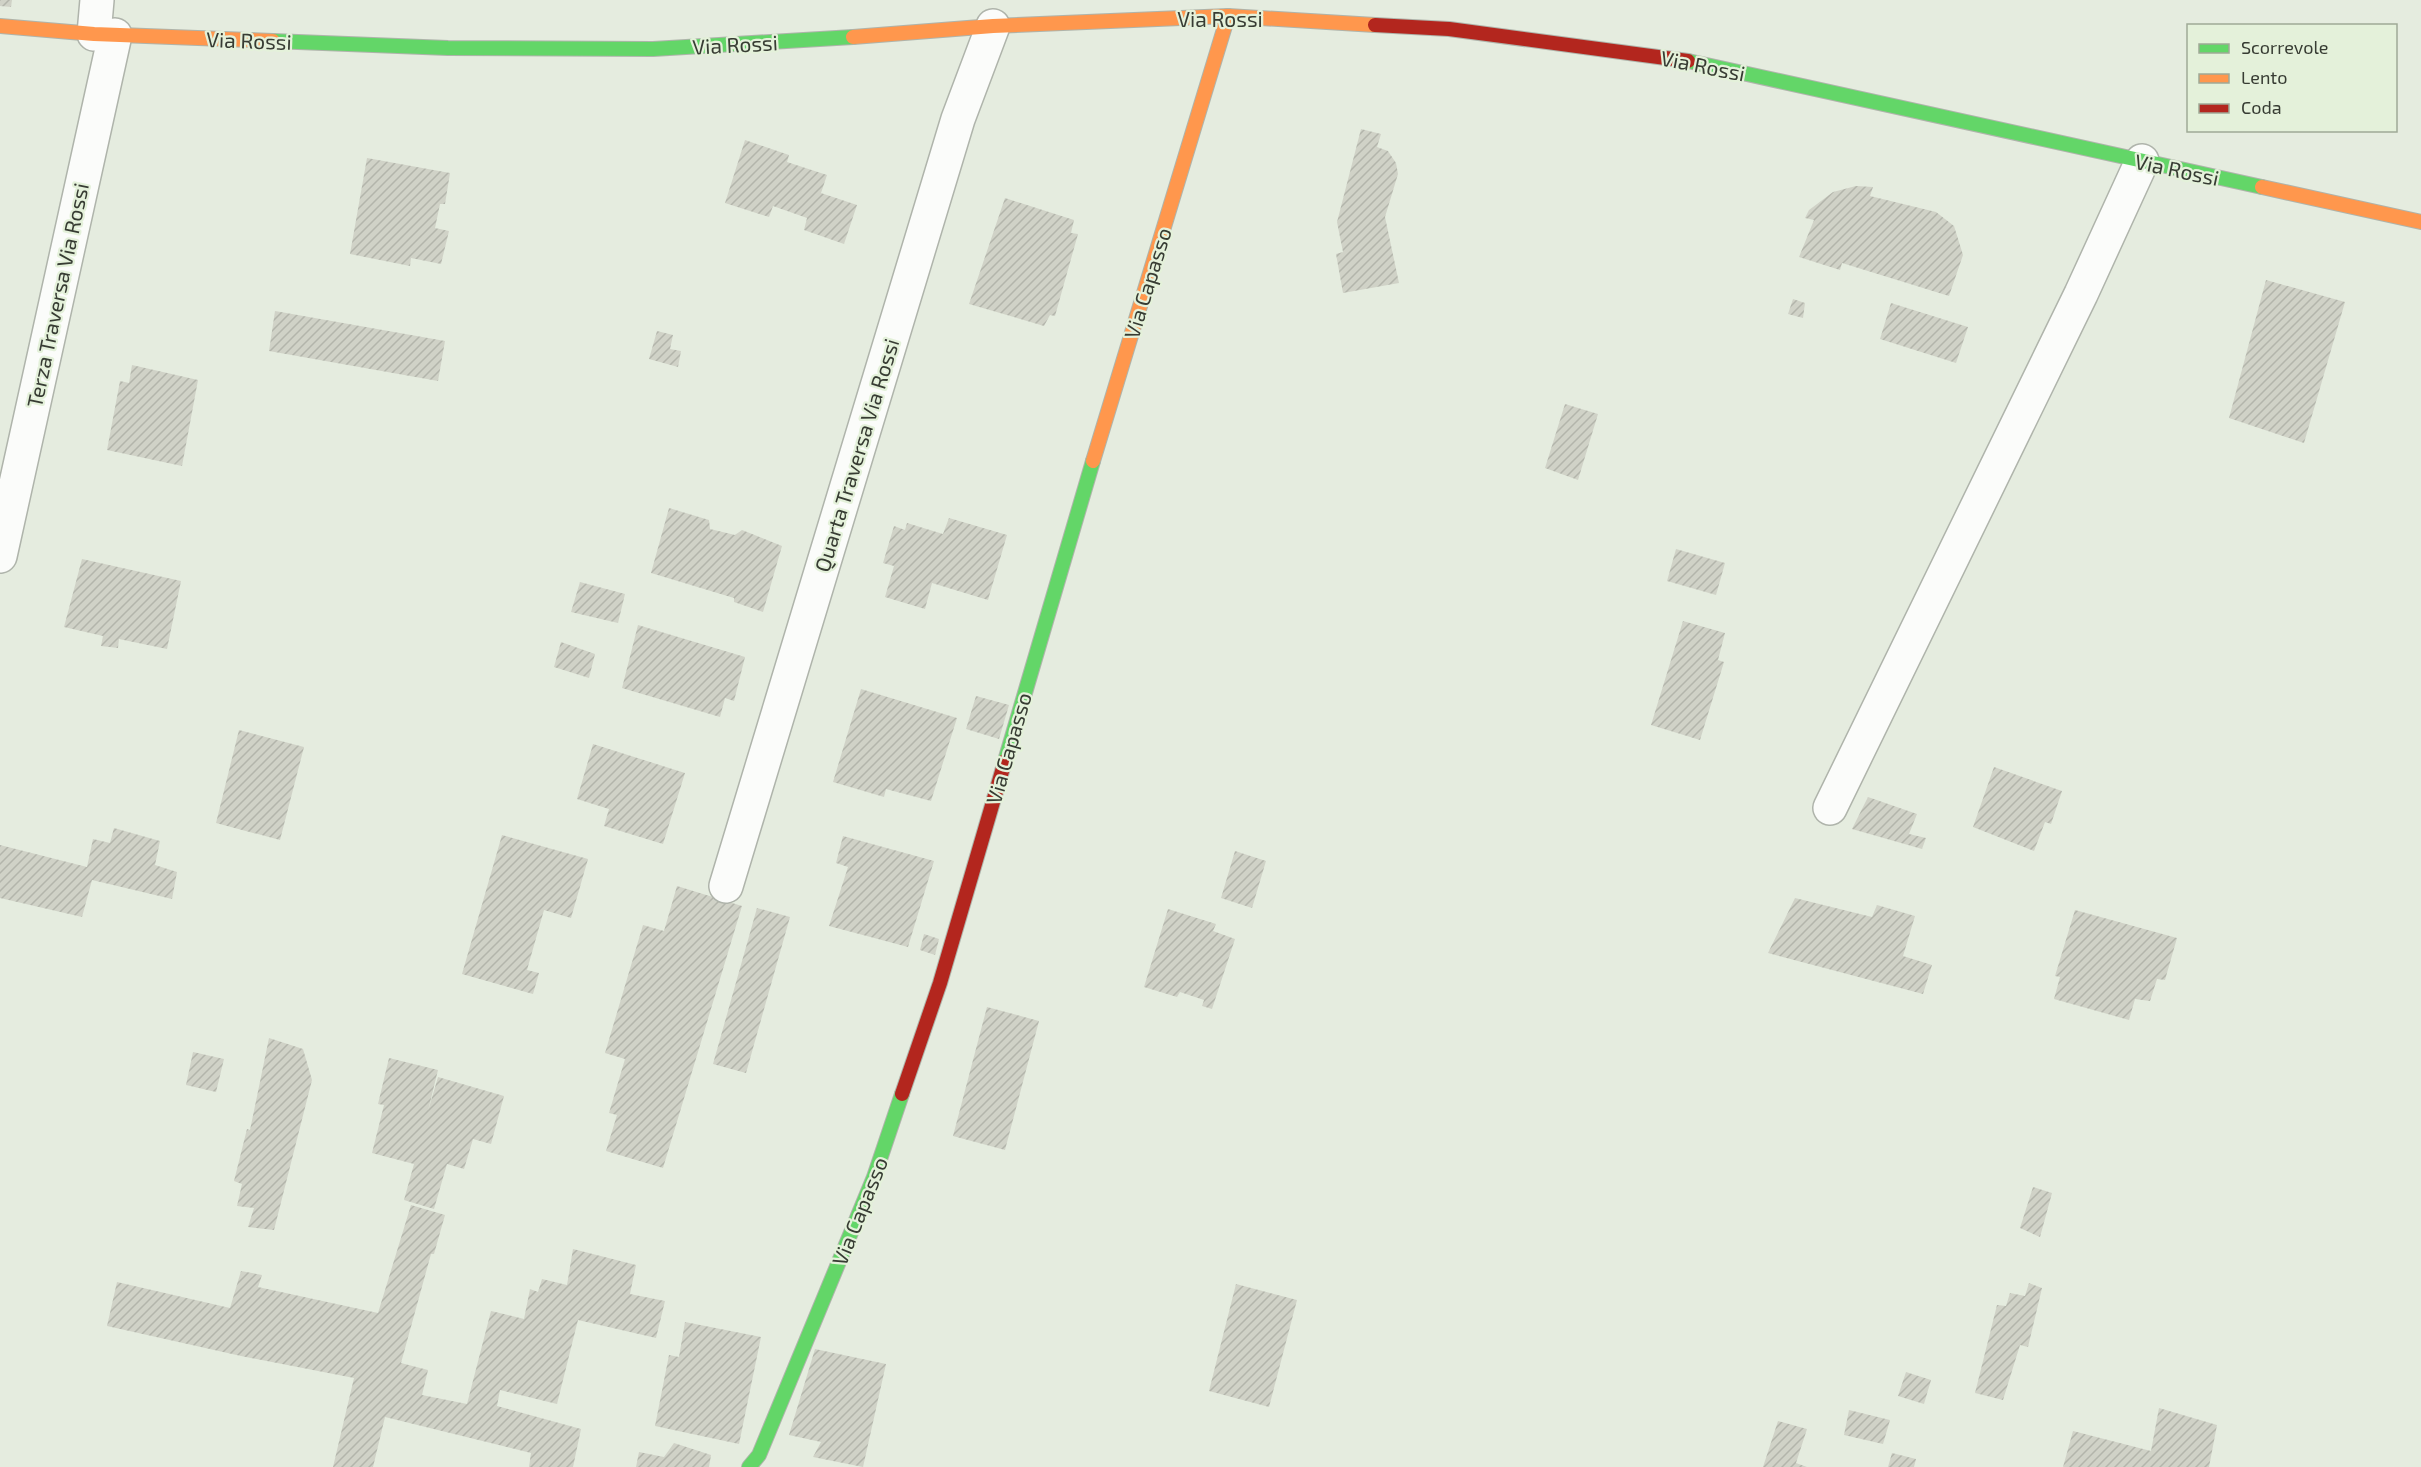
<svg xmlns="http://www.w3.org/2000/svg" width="2421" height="1467" viewBox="0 0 2421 1467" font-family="'Exo 2',sans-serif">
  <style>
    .building { fill: url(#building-hatch) }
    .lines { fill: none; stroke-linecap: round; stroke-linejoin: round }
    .street-casing { stroke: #afb4ab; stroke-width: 36 }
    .fast-casing { stroke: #afb4ab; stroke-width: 16 }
    .slow-casing { stroke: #afb4ab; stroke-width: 16 }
    .jam-casing { stroke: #afb4ab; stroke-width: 16 }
    .street { stroke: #fbfcfa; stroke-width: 33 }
    .fast { stroke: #63d668; stroke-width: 14 }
    .slow { stroke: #ff974d; stroke-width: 14 }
    .jam { stroke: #b3261e; stroke-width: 14 }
    .labels { text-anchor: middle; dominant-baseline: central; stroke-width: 4.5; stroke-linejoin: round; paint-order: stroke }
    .street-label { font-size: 21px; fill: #373c33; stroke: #e4f1da }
  </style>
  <defs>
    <pattern id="building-hatch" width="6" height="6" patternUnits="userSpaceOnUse" patternTransform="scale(1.5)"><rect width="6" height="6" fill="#d0d2c7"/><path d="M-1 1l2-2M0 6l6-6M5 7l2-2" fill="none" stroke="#b3b5ab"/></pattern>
  </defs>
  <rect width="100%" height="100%" fill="#e5ecdf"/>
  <g class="building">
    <path d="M0,0H12L11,7L0,6Z"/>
    <path d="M1361,129L1381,134L1377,147L1388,151L1396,163L1398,174L1385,217L1399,283L1343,293L1336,254L1343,252L1337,222Z"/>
    <path d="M745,140L789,155L787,162L827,175L821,193L857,205L844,244L804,230L807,218L773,206L769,217L725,203Z"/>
    <path d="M367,158L450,173L445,204H440L435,228L449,231L441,264L411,258L410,266L350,254Z"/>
    <path d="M1856,186L1873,187L1870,196L1936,212L1954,226L1963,255L1949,296L1842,263L1840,270L1799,257L1814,220L1805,218L1809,210L1833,192Z"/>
    <path d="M1005,198L1074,220L1071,233L1078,234L1055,316L1050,315L1044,326L969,304Z"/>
    <path d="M2266,280L2345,302L2304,443L2229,418Z"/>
    <path d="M1793,299L1805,303L1803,318L1788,314Z"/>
    <path d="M1891,303L1968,327L1956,363L1880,339Z"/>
    <path d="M275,311L445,341L438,381L269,351Z"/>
    <path d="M657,331L673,335L670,349L681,351L678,367L649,359Z"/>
    <path d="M132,365L198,380L182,466L107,450L120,381L129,383Z"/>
    <path d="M1565,404L1598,414L1578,480L1545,468Z"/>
    <path d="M669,508L709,520L710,529L735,535L742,530L782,546L763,612L734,602V598L651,573Z"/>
    <path d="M949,518L1007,535L988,600L932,583L925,609L885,597L894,566L883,563L894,526L905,530L907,523L943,534Z"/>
    <path d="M1676,549L1725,563L1716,595L1667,581Z"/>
    <path d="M82,559L181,581L167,649L119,639L118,648L101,646L103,636L64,627Z"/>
    <path d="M580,582L625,594L618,623L571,612Z"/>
    <path d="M1683,621L1725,633L1718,660L1724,662L1700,740L1651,725Z"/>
    <path d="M638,625L745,657L734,701L725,698L720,717L622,688Z"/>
    <path d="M561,642L595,654L589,678L554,667Z"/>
    <path d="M861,689L957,718L931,801L886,789L884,797L833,782Z"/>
    <path d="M976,696L1009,705L999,739L966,729Z"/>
    <path d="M239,730L304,747L280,840L216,823Z"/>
    <path d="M593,744L685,773L663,844L604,826L609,809L577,799Z"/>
    <path d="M1994,767L2062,791L2051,824L2045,822L2034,851L1973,827Z"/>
    <path d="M1868,797L1917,814L1909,834L1926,838L1922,849L1852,829Z"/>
    <path d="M114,828L160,841L155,865L177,872L172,899L92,880L82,917L0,898V845L87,867L93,839L110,843Z"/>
    <path d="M502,835L588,859L571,918L544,910L527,970L539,973L533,994L462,974Z"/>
    <path d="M843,836L934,861L908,947L829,926L848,867L836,863Z"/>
    <path d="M1235,851L1266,861L1252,908L1221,898Z"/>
    <path d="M677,886L742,906L663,1168L606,1151L617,1115L609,1113L625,1059L605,1053L643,925L664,931Z"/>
    <path d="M1795,898L1872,917L1877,905L1915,916L1903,956L1932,965L1923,994L1768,953Z"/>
    <path d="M757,908L790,917L746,1073L713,1064Z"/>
    <path d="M1168,909L1216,924L1213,931L1235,939L1212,1009L1202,1006L1204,1000L1180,992L1177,997L1144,987Z"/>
    <path d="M2075,910L2177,938L2165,980L2157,979L2150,1001L2135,999L2129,1020L2054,999L2060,977L2055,976Z"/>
    <path d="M924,934L939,939L935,955L920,950Z"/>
    <path d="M987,1007L1039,1021L1005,1150L953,1136Z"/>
    <path d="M269,1038L303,1049L312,1080L274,1230L248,1227L254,1208L237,1206L242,1184L234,1181L247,1129L250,1130Z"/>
    <path d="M193,1052L224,1059L216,1092L186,1085Z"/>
    <path d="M389,1058L438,1070L428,1111L438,1077L504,1096L491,1144L473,1139L464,1169L447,1164L434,1209L404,1200L414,1164L372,1153L384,1105L378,1104Z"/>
    <path d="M2033,1187L2052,1193L2040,1237L2020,1228Z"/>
    <path d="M411,1205L445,1215L434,1254H431L401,1363L428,1370L422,1395L467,1404L491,1311L524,1319L530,1289L538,1292L542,1279L567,1285L573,1249L636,1265L630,1294L665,1301L656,1338L578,1320L557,1404L500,1390L497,1406L581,1429L573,1467H529L531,1453L385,1417L373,1467H333L354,1378L241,1356L107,1326L117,1282L230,1308L241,1271L262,1275L258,1287L378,1313Z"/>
    <path d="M2029,1283L2042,1288L2028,1347L2020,1345L2003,1400L1975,1393L1997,1305L2006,1306L2010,1293L2025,1296Z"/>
    <path d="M1236,1284L1297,1300L1269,1407L1209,1391Z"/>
    <path d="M685,1322L761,1337L739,1444L655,1426L669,1355L679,1357Z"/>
    <path d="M815,1349L886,1364L863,1467L813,1457L821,1442L789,1435Z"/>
    <path d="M1906,1372L1931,1380L1924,1404L1898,1396Z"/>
    <path d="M2159,1408L2217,1425L2209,1467H2063L2073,1431L2151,1451Z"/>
    <path d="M1849,1410L1890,1420L1883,1444L1844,1435Z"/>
    <path d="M1778,1421L1807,1429L1796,1463L1807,1467H1763Z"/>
    <path d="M674,1443L711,1455L709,1467H636L639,1452L664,1457Z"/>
    <path d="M1892,1453L1916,1459L1914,1467H1888Z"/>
  </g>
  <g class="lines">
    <g class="street-casing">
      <g id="street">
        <path d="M94,34L97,0"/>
        <path d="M0,556L115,35"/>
        <path d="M1830,808L2081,294L2142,161"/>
        <path d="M726,886L958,119L993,26"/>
      </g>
    </g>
    <g class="fast-casing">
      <g id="fast">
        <path d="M273,41L448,48L653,49L853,37"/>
        <path d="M1688,61L2262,187"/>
        <path d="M1005,761L1093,461"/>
        <path d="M749,1467L759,1455L874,1177L902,1094"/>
      </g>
    </g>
    <g class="slow-casing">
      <g id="slow">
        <path d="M0,26L94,34L273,41"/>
        <path d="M853,37L993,26L1228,16L1375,25"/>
        <path d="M2262,187L2421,222"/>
        <path d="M1093,461L1228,16"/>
      </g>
    </g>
    <g class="jam-casing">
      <g id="jam">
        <path d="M1375,25L1449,29L1688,61"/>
        <path d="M902,1094L940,983L1005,761"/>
      </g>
    </g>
    <use href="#street" class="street"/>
    <use href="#fast" class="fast"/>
    <use href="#slow" class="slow"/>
    <use href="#jam" class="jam"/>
  </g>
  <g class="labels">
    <g class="street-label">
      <text x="1220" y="18">Via Rossi</text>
      <text transform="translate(249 40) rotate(2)">Via Rossi</text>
      <text transform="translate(735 44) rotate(-3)">Via Rossi</text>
      <text transform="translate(1703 65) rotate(11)">Via Rossi</text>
      <text transform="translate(2177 169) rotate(12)">Via Rossi</text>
      <text transform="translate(1147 283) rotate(-73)">Via Capasso</text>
      <text transform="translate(57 295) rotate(-78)">Terza Traversa Via Rossi</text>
      <text transform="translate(856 455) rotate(-73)">Quarta Traversa Via Rossi</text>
      <text transform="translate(1008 748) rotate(-74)">Via Capasso</text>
      <text transform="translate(859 1211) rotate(-68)">Via Capasso</text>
    </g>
  </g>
  <rect x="2187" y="24" width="210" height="108" fill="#e4f1da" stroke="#9fa997" stroke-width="1.5"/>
  <rect x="2199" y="44" width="30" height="9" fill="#63d668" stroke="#9fa997" stroke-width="1.5"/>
  <text x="2241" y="54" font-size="18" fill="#373c33">Scorrevole</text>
  <rect x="2199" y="74" width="30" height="9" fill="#ff974d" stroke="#9fa997" stroke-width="1.5"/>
  <text x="2241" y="84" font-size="18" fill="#373c33">Lento</text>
  <rect x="2199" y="104" width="30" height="9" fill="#b3261e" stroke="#9fa997" stroke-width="1.5"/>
  <text x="2241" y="114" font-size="18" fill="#373c33">Coda</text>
</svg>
